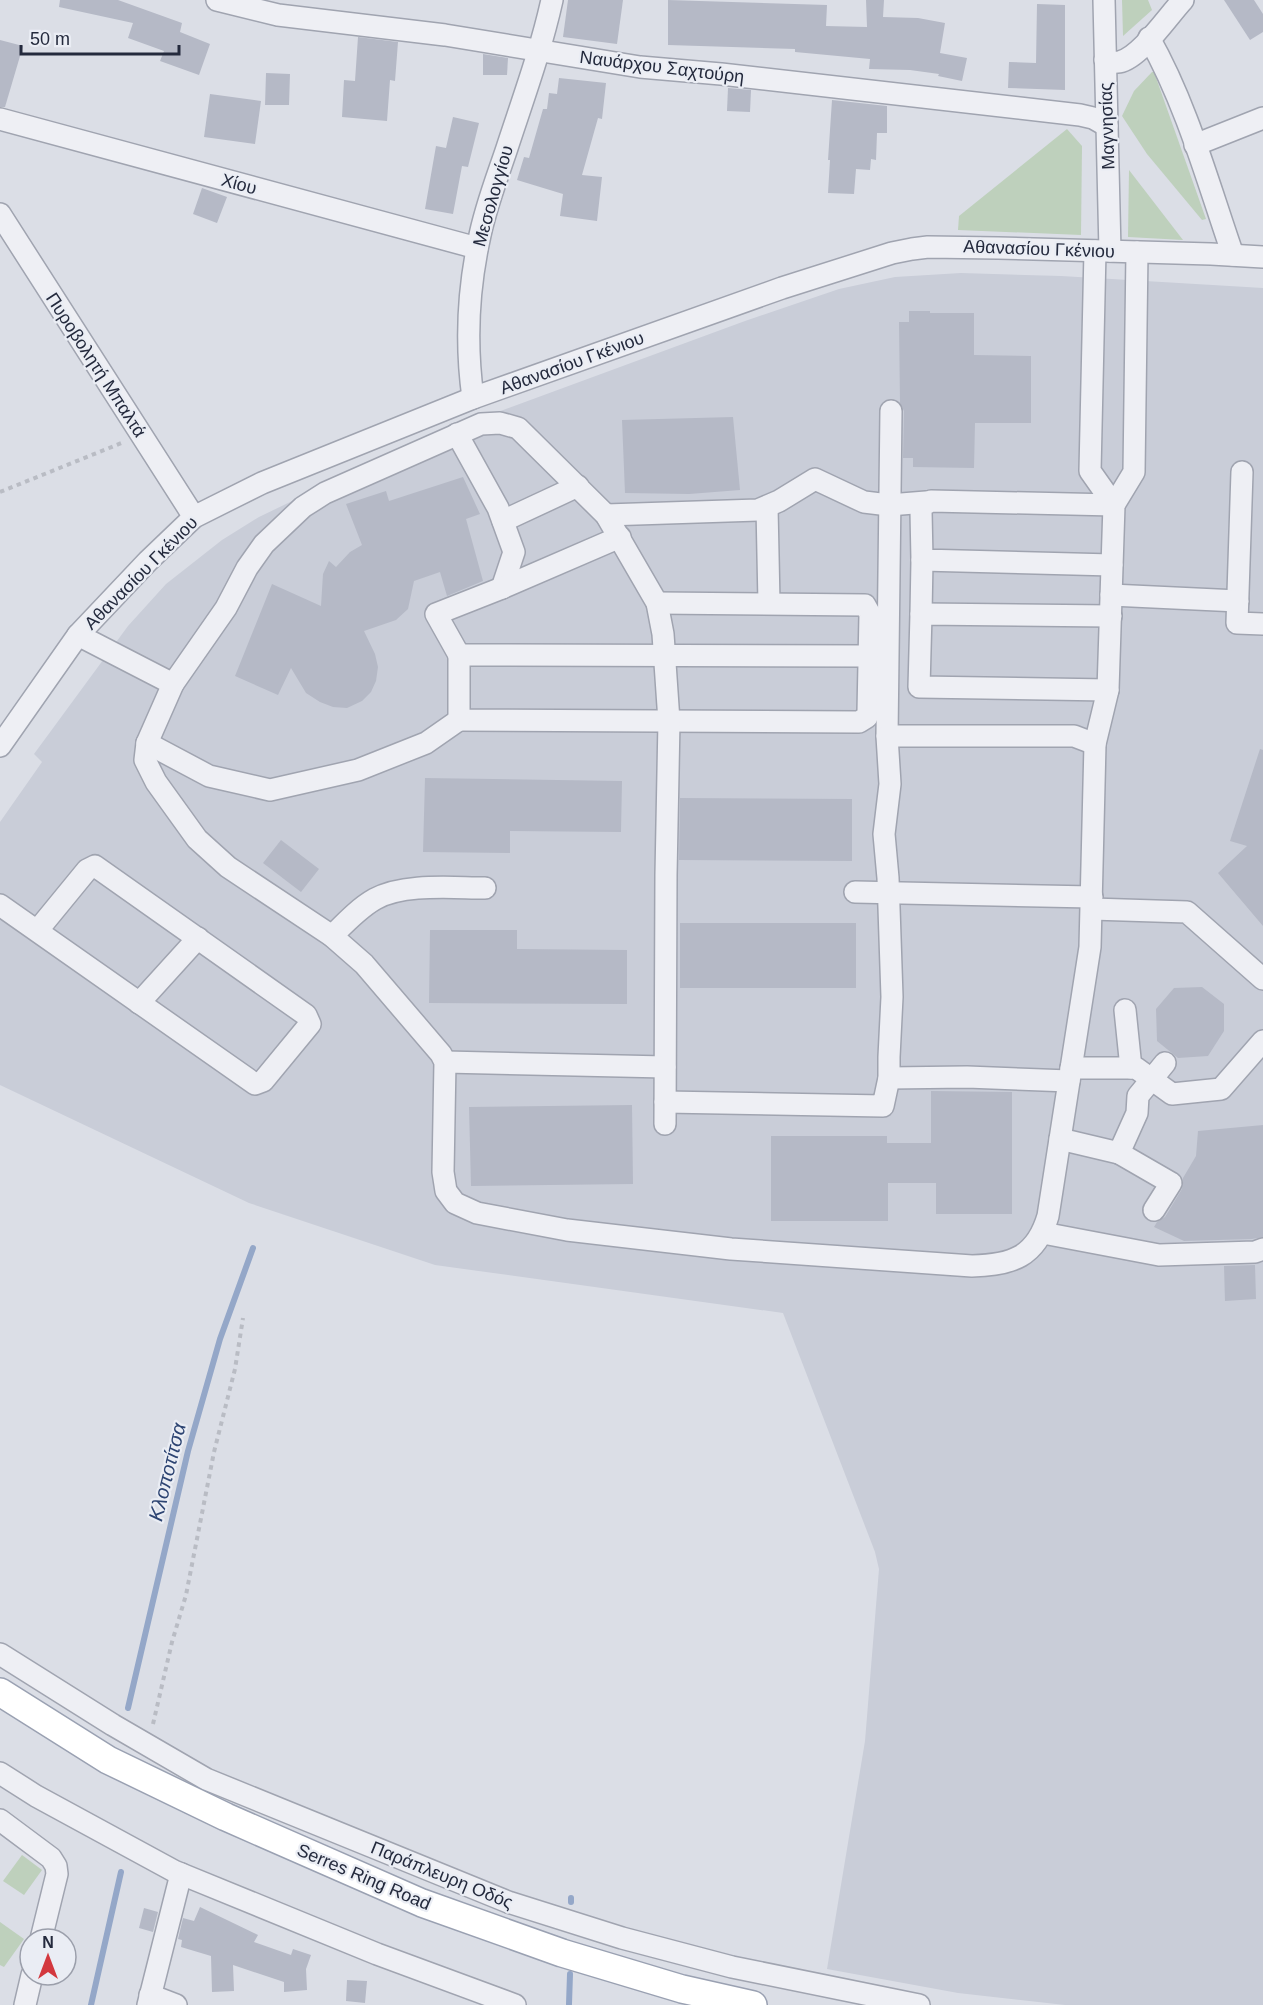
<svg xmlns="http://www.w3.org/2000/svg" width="1263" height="2005" viewBox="0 0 1263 2005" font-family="Arial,sans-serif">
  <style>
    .built { fill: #c9cdd8 }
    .green { fill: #bed0bc }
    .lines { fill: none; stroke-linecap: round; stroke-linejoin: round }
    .stream { stroke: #94a7c8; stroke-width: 6 }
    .building { fill: #b5b9c6 }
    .minor-casing { stroke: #a0a4b0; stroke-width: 24 }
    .major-casing { stroke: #9aa1b2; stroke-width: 30 }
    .path { stroke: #b9bcc4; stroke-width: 4; stroke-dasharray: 4.5 4.5; stroke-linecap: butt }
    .minor { stroke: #eeeff4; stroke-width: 21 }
    .major { stroke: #fff; stroke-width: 27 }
    .labels { text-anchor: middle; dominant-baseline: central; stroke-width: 4.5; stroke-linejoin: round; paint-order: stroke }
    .street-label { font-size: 18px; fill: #242a3d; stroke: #eaedf4 }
    .water-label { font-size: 20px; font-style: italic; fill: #2d4472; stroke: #eaedf4 }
  </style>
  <rect width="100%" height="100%" fill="#dbdee6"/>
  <path class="built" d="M961,273L1061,276L1263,288V2005H1065L958,1993L827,1969L865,1741L879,1569L875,1552L783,1313L435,1265L249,1203L0,1085V822L42,762L34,754L128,626L166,584L222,540L259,517L315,490L495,413L745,321L839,289L895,277Z"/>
  <g class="green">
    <path d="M1122,0H1148L1152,10L1123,36Z"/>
    <path d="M1152,72H1154L1206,219L1202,220L1147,154L1122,116L1134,91Z"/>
    <path d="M1067,129L1082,146L1081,235L958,230L959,216Z"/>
    <path d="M1129,170L1183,240L1128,237Z"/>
    <path d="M22,1855L42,1870L24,1895L3,1881Z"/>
    <path d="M0,1922L24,1939L4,1967L0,1965Z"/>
  </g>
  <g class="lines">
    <g class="stream">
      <path d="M128,1708L188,1451L220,1339L253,1248"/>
      <path d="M571,1898V1902"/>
      <path d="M569,2004L570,1974"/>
      <path d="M91,2005L121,1872"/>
    </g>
  </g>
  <g class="building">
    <path d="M60,0H118L182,23L180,32L210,44L199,75L160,61L164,51L128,38L133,23L59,7Z"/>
    <path d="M568,0H623L617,44L563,37Z"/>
    <path d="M668,0L827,5L826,26L867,27L866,0H884L883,17L918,18L945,23L940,53L967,58L962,81L938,76L939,74L910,70L869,69L870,59L795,52V49L668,45Z"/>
    <path d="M1224,0H1254L1263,14V32L1250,40Z"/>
    <path d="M1037,4L1065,5V90L1008,88L1009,62L1036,63Z"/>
    <path d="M358,37L398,42L395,81L390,80L387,121L342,117L344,80L355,81Z"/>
    <path d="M0,40L23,46L5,107H0Z"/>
    <path d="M483,54L508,58L507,75H483Z"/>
    <path d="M266,73L290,74L289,105H265Z"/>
    <path d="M559,78L606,83L602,119L598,118L582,175L602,177L597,221L560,216L563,194L517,180L524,157L529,158L543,109H547L549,93L557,94Z"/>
    <path d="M728,88L751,90L750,112L727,111Z"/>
    <path d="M210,94L261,101L255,144L204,137Z"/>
    <path d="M832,100L887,106V133H877L876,160L871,159L870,170L856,169L854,194L828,193L830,160H828Z"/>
    <path d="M453,117L479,123L468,167L462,166L453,214L425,209L436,146L446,148Z"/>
    <path d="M202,188L227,197L217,223L193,214Z"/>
    <path d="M909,311H930V313H974V355L1031,356V423H975L974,468L913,467V458H903L904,411L900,403L899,322H909Z"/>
    <path d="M733,417L740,490L689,494L625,493L622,420Z"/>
    <path d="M463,477L480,514L466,519L483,581L447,596L440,572L414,581L408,609L396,620L364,631L375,654L378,667L376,681L371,692L362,701L347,708L333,707L320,702L306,693L291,668L278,695L235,676L272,584L321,606L323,574L329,561L336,567L350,552L362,545L346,504L386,491L389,501Z"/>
    <path d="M1260,749L1263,750V926L1218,873L1247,846L1230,841Z"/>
    <path d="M425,778L622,781L621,832L510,831V853L423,852Z"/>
    <path d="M680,798L852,799V861L679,860Z"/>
    <path d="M281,840L319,869L301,892L263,863Z"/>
    <rect x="680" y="923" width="176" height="65"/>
    <path d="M430,930H517V949L627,950V1004L429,1003Z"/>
    <path d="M1202,987L1224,1004V1031L1208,1056L1178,1058L1157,1041L1156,1009L1174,988Z"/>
    <path d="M931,1091L1012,1092V1214H936V1183H888V1221H771V1136H887V1143H931Z"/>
    <path d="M632,1105L633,1184L471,1186L469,1107Z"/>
    <path d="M1263,1125V1237L1252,1239L1184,1241L1154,1227L1157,1222L1165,1217L1182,1189L1183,1178L1196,1156L1198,1131Z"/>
    <path d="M1255,1265L1256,1299L1225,1301L1224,1266Z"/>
    <path d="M200,1907L258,1935L254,1942L291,1955L293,1949L311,1955L306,1969L307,1990L284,1992V1982L233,1965L234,1991L212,1992L211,1956L181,1947L182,1940L178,1939L183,1918L194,1921Z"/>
    <path d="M144,1908L158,1912L153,1932L139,1928Z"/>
    <path d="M347,1980L367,1981L365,2003L346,2001Z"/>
  </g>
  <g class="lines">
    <g class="minor-casing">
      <g id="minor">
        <path d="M217,0L278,15L445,35L640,67L721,74L1080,115L1093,118L1107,126"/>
        <path d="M1104,0L1110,251"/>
        <path d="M1149,38C1187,105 1208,183 1233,255"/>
        <path d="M1105,60C1110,62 1113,63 1119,62C1140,58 1168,16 1183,0"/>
        <path d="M0,119L477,248"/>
        <path d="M1195,145L1263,118"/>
        <path d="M0,214L194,517"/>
        <path d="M1095,251L1090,471L1114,505"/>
        <path d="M473,398C466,347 468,291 479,240C485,208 497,178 507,148C523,99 541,50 552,0"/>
        <path d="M457,434L498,508L514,552L502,588"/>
        <path d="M1242,472L1237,623L1263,624"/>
        <path d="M767,507L769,603"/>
        <path d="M606,515L758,510L779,501L815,479L864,502L889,505L926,502"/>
        <path d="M503,521L578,486"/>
        <path d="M1112,565L922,560L921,511L922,506L931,501L1114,505"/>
        <path d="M1111,595L1238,601"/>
        <path d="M657,603L865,605L870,614L868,712L867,717L859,722L459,720V655L869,656"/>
        <path d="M921,614L922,560"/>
        <path d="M78,635L173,684L147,743L145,760L156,782L197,839L228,867L332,936L364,964L441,1054L445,1062L443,1172L446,1191L455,1203L477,1213L567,1230L731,1249L972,1266C1012,1265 1036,1257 1048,1216L1090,947L1095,744L1108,690L1114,505L1134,472L1137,252"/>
        <path d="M459,655L436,614L502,588L620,537"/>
        <path d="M173,684L226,608L247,568L264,544L303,507L325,493L481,424L500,423L518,428L606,515L657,603L663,634L669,721L666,875L665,1124"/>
        <path d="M1108,690L919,687L921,614L1111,616"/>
        <path d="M887,736L891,411"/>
        <path d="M147,743L209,776L270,790L358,770L426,743L459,720"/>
        <path d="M0,746L78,635L148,561L194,517L262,483L473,398L782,288L892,253L912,249L928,247L998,248L1211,254L1263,257"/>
        <path d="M855,892L1092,897"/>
        <path d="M0,905L255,1084L263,1081L310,1024L306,1015L95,866L87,870L37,931"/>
        <path d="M1092,909L1187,912L1263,979"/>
        <path d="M332,936C345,923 359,908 375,899C404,883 452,888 485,888"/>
        <path d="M139,1003L198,938"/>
        <path d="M1125,1010L1131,1068"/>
        <path d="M445,1062L665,1067"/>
        <path d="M1071,1068H1136L1172,1094L1221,1089L1263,1041"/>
        <path d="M889,1078L967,1077L1069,1081"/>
        <path d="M665,1102L883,1106L889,1078V1057L892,997L888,878L884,834L890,784L887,736H1074L1095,744"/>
        <path d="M1060,1139L1119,1153"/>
        <path d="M1154,1210L1171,1183L1119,1153L1137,1113L1138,1096L1165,1063"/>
        <path d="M1043,1233L1159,1255L1255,1252L1263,1249"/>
        <path d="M0,1654L113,1725L206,1779L508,1902L622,1938L732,1967L919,2005"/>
        <path d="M0,1773L36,1796L174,1871L377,1954L515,2005"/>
        <path d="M0,1820L51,1858L56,1866L57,1874L41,1939"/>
        <path d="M150,1995L176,2005"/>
        <path d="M25,2005L32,1975"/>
        <path d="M148,2005L181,1874"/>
      </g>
    </g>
    <g class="major-casing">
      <path id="major" d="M0,1692L108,1760L226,1817L422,1903L562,1953L682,1989L753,2005"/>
    </g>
    <g class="path">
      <path d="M0,492L124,442"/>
      <path d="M153,1724L172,1642L186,1595L214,1452L235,1369L243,1318"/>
    </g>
    <use href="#minor" class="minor"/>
    <use href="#major" class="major"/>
  </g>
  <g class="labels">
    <g class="street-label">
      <text transform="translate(662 67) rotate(7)">Ναυάρχου Σαχτούρη</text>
      <text transform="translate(1107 126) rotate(-92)">Μαγνησίας</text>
      <text transform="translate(239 184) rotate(15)">Χίου</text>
      <text transform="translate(493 196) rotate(-74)">Μεσολογγίου</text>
      <text transform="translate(1039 249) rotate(2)">Αθανασίου Γκένιου</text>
      <text transform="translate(572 363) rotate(-20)">Αθανασίου Γκένιου</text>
      <text transform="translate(96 365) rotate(57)">Πυροβολητή Μπαλτά</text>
      <text transform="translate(141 573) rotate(-45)">Αθανασίου Γκένιου</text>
      <text transform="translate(442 1875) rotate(22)">Παράπλευρη Οδός</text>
      <text transform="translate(364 1877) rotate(23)">Serres Ring Road</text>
    </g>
    <g class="water-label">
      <text transform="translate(167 1472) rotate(-76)">Κλοποτίτσα</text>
    </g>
  </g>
  <g transform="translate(48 1957)"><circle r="28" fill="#eaedf4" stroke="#9b9fab" stroke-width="1.5"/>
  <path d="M0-4.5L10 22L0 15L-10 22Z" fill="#d3383e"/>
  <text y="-9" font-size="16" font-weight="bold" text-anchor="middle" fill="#242a3d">N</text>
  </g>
  <path d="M21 45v9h158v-9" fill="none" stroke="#242a3d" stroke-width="3"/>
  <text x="30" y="45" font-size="18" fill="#242a3d" stroke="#eaedf4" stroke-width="4.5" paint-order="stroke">50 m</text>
</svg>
